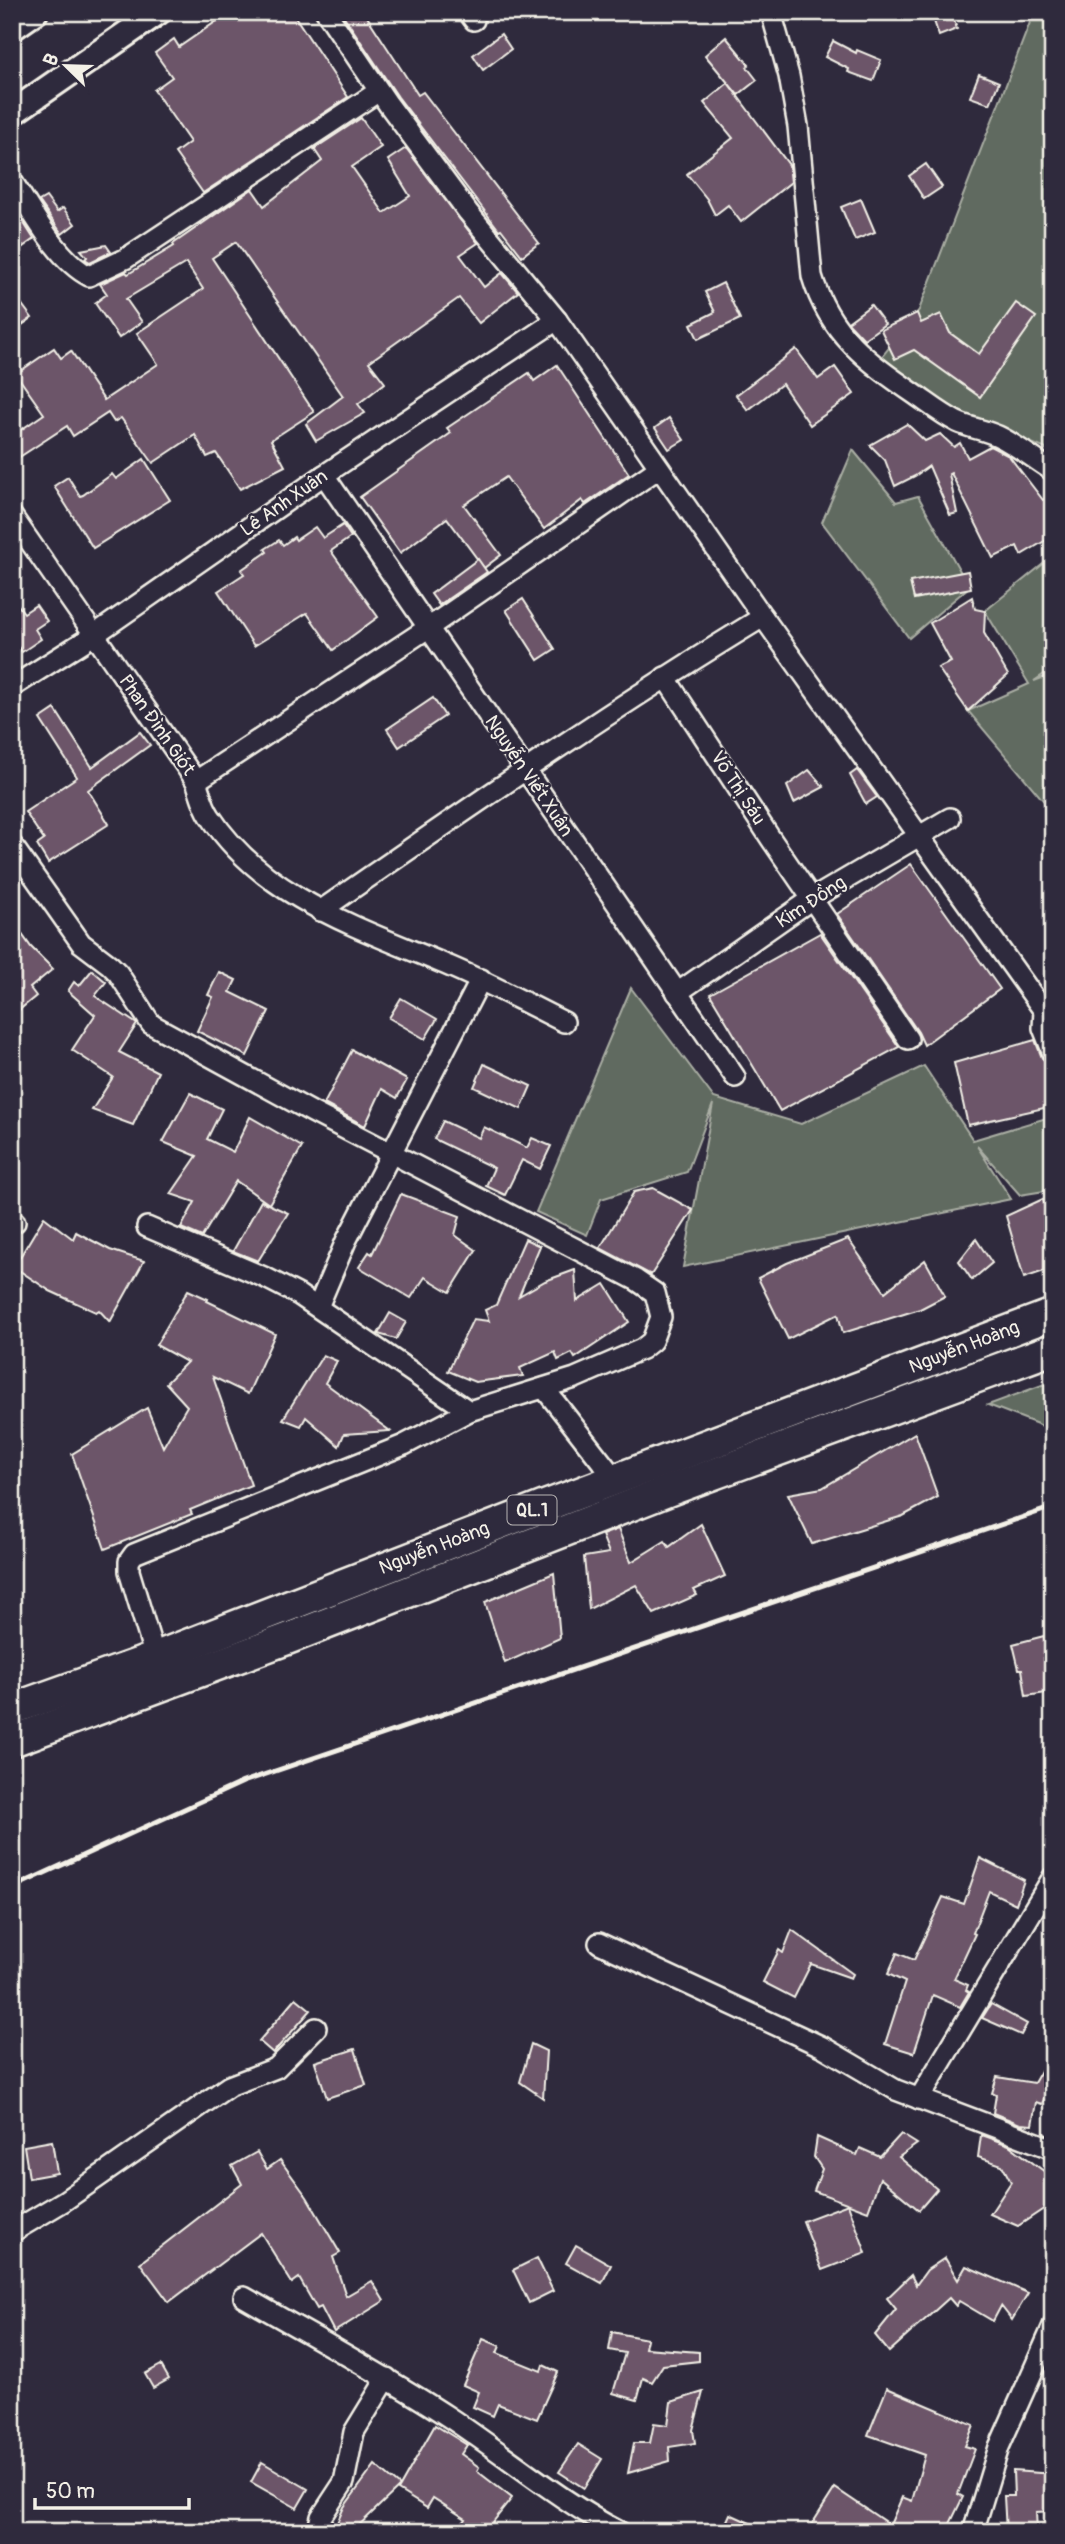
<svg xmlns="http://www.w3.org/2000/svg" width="1065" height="2544" viewBox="0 0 1065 2544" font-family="Pangolin,sans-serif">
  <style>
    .green { fill: #616b60; stroke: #aaaea4; stroke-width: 2 }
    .building { fill: #6c5569; stroke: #f4f1e8; stroke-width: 2 }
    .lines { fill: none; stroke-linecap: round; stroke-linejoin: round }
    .minor-casing { stroke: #f4f1e8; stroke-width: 24 }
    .major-casing { stroke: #f4f1e8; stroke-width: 30 }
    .highway-casing { stroke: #f4f1e8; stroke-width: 35 }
    .minor { stroke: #2f2a3d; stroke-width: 19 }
    .major { stroke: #2f2a3d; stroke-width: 24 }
    .highway { stroke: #2f2a3d; stroke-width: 30 }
    .rail { stroke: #f4f1e8; stroke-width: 5 }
    .labels { text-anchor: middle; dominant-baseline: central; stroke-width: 5; stroke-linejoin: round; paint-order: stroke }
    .shield { fill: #2f2a3d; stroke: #b9b5b5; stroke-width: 2 }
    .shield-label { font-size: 18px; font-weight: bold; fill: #f4f1e8 }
    .street-label { font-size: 19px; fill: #f4f1e8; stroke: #2f2a3d }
  </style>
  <rect width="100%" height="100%" fill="#2f2a3d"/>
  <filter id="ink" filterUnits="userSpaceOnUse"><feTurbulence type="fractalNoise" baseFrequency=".0143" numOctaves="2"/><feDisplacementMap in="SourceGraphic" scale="14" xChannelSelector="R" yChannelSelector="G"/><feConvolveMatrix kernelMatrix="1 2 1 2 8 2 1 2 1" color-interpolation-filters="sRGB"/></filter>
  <g filter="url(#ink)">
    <g class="green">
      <path d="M1034,12H1053V452L868,374L919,310Z"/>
      <path d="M853,450L896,502L918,496L969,587L909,638L822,522Z"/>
      <path d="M1053,556V668L1034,681L1053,674V812L968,711L1029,684L985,611Z"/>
      <path d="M631,988L714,1098L801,1124L924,1066L973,1140L1053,1116V1197L1051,1190L1020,1195L977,1146L1011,1199L683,1267L713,1104L687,1172L601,1199L587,1235L536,1212Z"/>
      <path d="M1053,1381V1430L988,1405Z"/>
    </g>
    <g class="building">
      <path d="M230,12H292L348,97L203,193L175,153L190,142L154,90L172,77L155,53L174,39L179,47Z"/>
      <path d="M341,12H364L418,95L423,92L539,243L522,256L501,229L499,230L398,97Z"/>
      <path d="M951,12L957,29L939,36L933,18Z"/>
      <path d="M501,34L511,49L483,70L473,55Z"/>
      <path d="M726,37L749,65L747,67L757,80L738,95L705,55Z"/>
      <path d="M833,41L856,53L857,50L881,60L873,81L848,72L849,69L825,57Z"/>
      <path d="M979,74L999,82L990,104L970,97Z"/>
      <path d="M728,83L789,165L791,182L741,222L728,205L715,215L707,199L687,174L733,138L704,103Z"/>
      <path d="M361,118L381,147L352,167L384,213L410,196L388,160L406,148L478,243L460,255L484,287L502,273L518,292L479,323L459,298L369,362L385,383L358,404L365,413L316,441L306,424L343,396L236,242L212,258L314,412L271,440L285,466L240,489L216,453L207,457L195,435L153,463L121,418L114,422L108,413L73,436L67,426L12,462V436L44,414L16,374L54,348L61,358L71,351L104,400L158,364L137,333L203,289L186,263L126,299L142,322L119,338L95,303L107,294L100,284L126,272L128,274L174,246L173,244L252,189L264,206L322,161L314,149Z"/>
      <path d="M926,164L942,187L924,199L909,176Z"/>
      <path d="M46,197L57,212L63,208L75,224L62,234L39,201Z"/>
      <path d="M861,199L875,232L855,240L841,207Z"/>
      <path d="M18,214L34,239L20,249L12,237V218Z"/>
      <path d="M106,245L111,252L90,262L85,259L87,257L81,250Z"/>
      <path d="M723,283L740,319L698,339L691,324L715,312L705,292Z"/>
      <path d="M12,291L32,318L12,332Z"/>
      <path d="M1016,303L1036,317L980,397L914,350L895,359L881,330L917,313L921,323L941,314L950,333L979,354Z"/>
      <path d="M871,305L885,324L864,339L848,322Z"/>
      <path d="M796,349L818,379L835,367L854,394L810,425L782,384L748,410L736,395Z"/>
      <path d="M557,365L629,474L585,504L582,500L544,529L506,477L464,505L501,555L484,568L447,518L400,553L360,497L451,433L447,428L529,373L534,381Z"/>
      <path d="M669,418L684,440L669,449L655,428Z"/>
      <path d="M907,424L925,441L940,434L954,447L960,443L968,458L990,446L1009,456L1043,500L1053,495V536L1021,555L1017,546L993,558L951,473L949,474L957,513L950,515L929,466L915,476L895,486L885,460L870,445Z"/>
      <path d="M144,459L170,500L93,548L54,486L68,477L80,496L83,495L112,474L116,479Z"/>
      <path d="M343,525L351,537L331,551L378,617L333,650L307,613L254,646L218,591L244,574L241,570L267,552L265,549L279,540L283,545L294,537L296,540L315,527L323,538Z"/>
      <path d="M478,559L487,572L439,605L431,594Z"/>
      <path d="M968,571L971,588L914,599L910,582Z"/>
      <path d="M12,597L24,613L36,605L47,621L35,629L41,639L22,652L12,639Z"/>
      <path d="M972,597L975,609L985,611L984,633L1008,675L968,711L938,668L951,662L930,623Z"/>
      <path d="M523,599L555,649L538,660L506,610Z"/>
      <path d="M433,698L445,716L399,747L387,729Z"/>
      <path d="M55,709L92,767L140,732L150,745L88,790L109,824L48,863L37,845L44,840L25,812L77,777L40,719Z"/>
      <path d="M809,770L824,787L794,803L787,786Z"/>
      <path d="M857,770L877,797L866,804L850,775Z"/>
      <path d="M911,864L1000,989L924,1045L918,1032L837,914Z"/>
      <path d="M12,920L31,947L53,969L30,988L36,996L12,1016Z"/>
      <path d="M820,933L899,1047L780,1111L710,994Z"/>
      <path d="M92,970L106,982L95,996L137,1024L119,1052L158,1072L133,1125L92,1110L113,1077L72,1050L95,1015L68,991L74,982L79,986Z"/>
      <path d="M219,972L236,980L230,992L269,1011L247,1056L197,1031L213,997L208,995Z"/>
      <path d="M401,998L437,1019L425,1039L389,1018Z"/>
      <path d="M1035,1040L1042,1058L1053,1068V1106L968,1125L954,1063Z"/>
      <path d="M352,1050L407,1080L397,1098L382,1089L365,1126L324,1104Z"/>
      <path d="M484,1064L531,1086L521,1109L474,1087Z"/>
      <path d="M190,1093L222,1109L207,1139L233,1152L250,1117L302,1147L269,1204L236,1181L202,1237L181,1228L195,1202L171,1194L197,1156L163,1142Z"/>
      <path d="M443,1121L479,1138L484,1127L527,1148L532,1138L551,1146L540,1169L522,1160L505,1195L486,1186L494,1168L434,1139Z"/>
      <path d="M653,1188L693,1210L651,1275L600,1248L634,1192Z"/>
      <path d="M401,1194L460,1216L455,1235L476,1250L450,1292L425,1277L411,1298L359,1267L369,1252L372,1254Z"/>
      <path d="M1043,1199L1053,1235V1268L1024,1278L1006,1216Z"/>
      <path d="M261,1201L288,1213L258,1261L233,1251Z"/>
      <path d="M44,1217L73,1239L76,1232L110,1250L144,1261L110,1322L99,1310L96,1312L50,1291L14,1267Z"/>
      <path d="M525,1239L540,1246L519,1296L545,1281L575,1270L577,1301L605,1284L629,1322L575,1358L572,1353L558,1360L555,1352L520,1368L523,1376L475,1382L448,1371L473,1319L489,1321L485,1310L496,1305Z"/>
      <path d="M848,1239L885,1292L925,1260L945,1296L920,1309L843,1333L838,1314L788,1339L758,1278L787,1263Z"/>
      <path d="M976,1239L992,1263L972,1280L959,1261Z"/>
      <path d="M188,1290L208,1299L207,1301L275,1334L248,1394L213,1377L251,1485L190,1510L192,1514L105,1549L72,1454L147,1408L163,1447L187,1406L166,1383L187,1362L156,1345Z"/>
      <path d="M390,1313L406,1322L396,1339L378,1334Z"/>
      <path d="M323,1355L337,1361L325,1383L390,1431L344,1434L339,1446L306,1417L301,1426L283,1419Z"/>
      <path d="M915,1433L938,1497L903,1516L812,1544L788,1494L822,1488Z"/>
      <path d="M701,1524L725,1576L694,1590L697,1595L654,1614L636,1585L589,1609L584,1557L609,1553L602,1535L618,1529L631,1562L665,1541L669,1547Z"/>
      <path d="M554,1573L560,1638L505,1663L485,1602Z"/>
      <path d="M1044,1636L1053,1671V1692L1026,1696L1022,1669H1019L1013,1644Z"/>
      <path d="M980,1858L1024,1880L1016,1904L989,1891L973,1933L975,1934L954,1979L968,1985L966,1990L969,1992L960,2007L933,1995L914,2053L885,2044L905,1982L888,1974L897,1953L914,1960L943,1897L964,1904Z"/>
      <path d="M792,1930L853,1974L851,1978L811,1964L794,1998L763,1982L779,1950L783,1953Z"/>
      <path d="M296,1998L311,2010L273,2053L259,2041Z"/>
      <path d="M991,2004L1027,2024L1021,2035L982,2018Z"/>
      <path d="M531,2044L546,2051L543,2098L520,2082Z"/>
      <path d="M355,2049L366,2085L327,2098L315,2062Z"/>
      <path d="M1053,2050V2079L1042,2104L1036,2102L1032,2125L1020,2124L993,2113L996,2095L992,2093L997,2077L1034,2083Z"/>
      <path d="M901,2134L917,2144L899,2157L937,2189L919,2210L880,2178L868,2211L814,2191L822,2169L814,2157L817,2137L857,2155L860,2148L880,2157Z"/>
      <path d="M981,2135L1009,2145L1053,2178V2200L1045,2208L1018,2226L990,2214L1011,2182L1002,2165L978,2157Z"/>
      <path d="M52,2141L57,2173L29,2178L24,2146Z"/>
      <path d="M257,2152L267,2169L280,2160L307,2197L340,2253L333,2257L346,2296L372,2281L384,2301L334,2332L321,2307L317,2309L299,2278L292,2283L261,2233L169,2302L140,2263L242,2184L232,2166Z"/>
      <path d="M848,2204L866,2253L822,2270L803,2221Z"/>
      <path d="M576,2245L611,2265L602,2283L566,2263Z"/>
      <path d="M537,2258L553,2291L529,2303L513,2270Z"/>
      <path d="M945,2258L958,2280L966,2266L1028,2293L1012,2320L1001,2306L993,2321L959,2301L956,2306L949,2298L889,2352L875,2335L896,2309L887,2298L911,2275L916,2285L927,2270Z"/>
      <path d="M612,2332L647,2339L645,2348L699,2352V2361L663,2365L652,2382L643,2378L637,2400L613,2393L625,2353L609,2350Z"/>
      <path d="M483,2339L500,2346L497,2353L541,2371L543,2365L558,2372L537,2419L498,2404L493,2416L473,2407L479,2392L463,2385Z"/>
      <path d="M161,2365L169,2379L153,2388L145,2374Z"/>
      <path d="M887,2388L974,2425L965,2446L975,2449L958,2494L963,2497L946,2532H807L835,2488L890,2525L902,2497L912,2501L925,2455L868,2435Z"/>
      <path d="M703,2392L693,2430L695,2443L669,2447L670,2461L628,2473L634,2443H650L654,2423L668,2425L671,2402Z"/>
      <path d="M435,2425L467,2445L461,2454L479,2467L477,2471L512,2498L485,2532H456L466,2519L433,2498L427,2508L398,2490Z"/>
      <path d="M578,2444L602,2459L584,2488L559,2472Z"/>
      <path d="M262,2462L308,2489L297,2508L251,2482Z"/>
      <path d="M375,2465L400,2486L352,2532H333L344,2507Z"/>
      <path d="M1013,2471L1053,2474V2511L1036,2512L1037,2532H1006L1004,2496H1014Z"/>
      <path d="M730,2514L770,2532H722Z"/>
    </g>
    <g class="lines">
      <g class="minor-casing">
        <g id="minor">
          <path d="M326,12L388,104L468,212L557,320L763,617L1044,1011L1043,1028L1053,1053"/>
          <path d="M468,12L474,20"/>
          <path d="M771,12L789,76L798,126L812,276C829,334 868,362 916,395C929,404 943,415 957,422C970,428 985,430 998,436C1017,445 1035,460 1053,471"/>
          <path d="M12,181C32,211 57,260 89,276L125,259L379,91"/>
          <path d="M324,475L735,1077"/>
          <path d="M12,516L196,781C200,792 203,806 210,816C264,899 363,929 449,966C489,983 526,1003 564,1022"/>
          <path d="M665,677L771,839L908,1039"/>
          <path d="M12,687L94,635L324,475L557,320"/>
          <path d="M196,781L428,628L659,468"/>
          <path d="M12,845L81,943L110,965L118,973L151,1024L312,1112L636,1280L655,1293L661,1317L652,1341L642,1349L575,1378L469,1411L404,1445L134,1554L129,1561V1571L155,1657"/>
          <path d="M320,911C466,810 611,709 763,617"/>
          <path d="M677,993L812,899L950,818"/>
          <path d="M12,1222H15"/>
          <path d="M147,1227L266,1278L299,1295L469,1411"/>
          <path d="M318,1307L346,1241L481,979"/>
          <path d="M544,1388L615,1479"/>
          <path d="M599,1943L823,2047L896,2090L1053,2149"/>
          <path d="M919,2099L1053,1877"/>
          <path d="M12,2232L64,2201L229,2086L276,2068L316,2028"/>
          <path d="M244,2297C312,2336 381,2373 447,2416C505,2454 558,2500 620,2532"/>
          <path d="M317,2532L321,2517L344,2482L354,2432L387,2378"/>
          <path d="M973,2532L999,2447L1053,2326"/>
        </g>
      </g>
      <g class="major-casing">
        <g id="major">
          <path d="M12,28L35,12"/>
          <path d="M12,113L158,12"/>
        </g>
      </g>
      <g class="highway-casing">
        <g id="highway">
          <path d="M12,1709L138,1664L545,1506L1053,1314"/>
          <path d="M12,1741L287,1639L670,1490L1053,1349"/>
        </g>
      </g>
      <use href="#minor" class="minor"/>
      <use href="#major" class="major"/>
      <use href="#highway" class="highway"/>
      <path class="rail" d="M12,1888L243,1782L1053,1507"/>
    </g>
  </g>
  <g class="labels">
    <rect class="shield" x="507.5" y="1495.5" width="49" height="29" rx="5"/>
    <g class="shield-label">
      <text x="532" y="1510">QL.1</text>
    </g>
    <g class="street-label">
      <text transform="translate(284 503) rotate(-35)">Lê Anh Xuân</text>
      <text transform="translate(157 725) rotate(55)">Phan Đình Giót</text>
      <text transform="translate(529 776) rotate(56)">Nguyễn Viết Xuân</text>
      <text transform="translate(738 788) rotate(57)">Võ Thị Sáu</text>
      <text transform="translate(811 902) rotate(-33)">Kim Đồng</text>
      <text transform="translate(964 1347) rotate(-21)">Nguyễn Hoàng</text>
      <text transform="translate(434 1548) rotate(-21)">Nguyễn Hoàng</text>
    </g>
  </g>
  <rect width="1065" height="2544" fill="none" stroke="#2f2a3d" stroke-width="42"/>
  <rect x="21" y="21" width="1023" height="2502" fill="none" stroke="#f4f1e8" stroke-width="2.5" filter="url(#ink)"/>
  <g transform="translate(66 66) rotate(293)" stroke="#2f2a3d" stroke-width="5" paint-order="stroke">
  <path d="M0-5L12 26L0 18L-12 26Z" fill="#f4f1e8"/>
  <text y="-10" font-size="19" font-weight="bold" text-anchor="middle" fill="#f4f1e8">B</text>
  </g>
  <path d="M35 2498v10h154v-10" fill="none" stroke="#f4f1e8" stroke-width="3.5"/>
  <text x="46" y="2498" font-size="21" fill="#f4f1e8" stroke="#2f2a3d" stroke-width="5" paint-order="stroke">50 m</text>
</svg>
